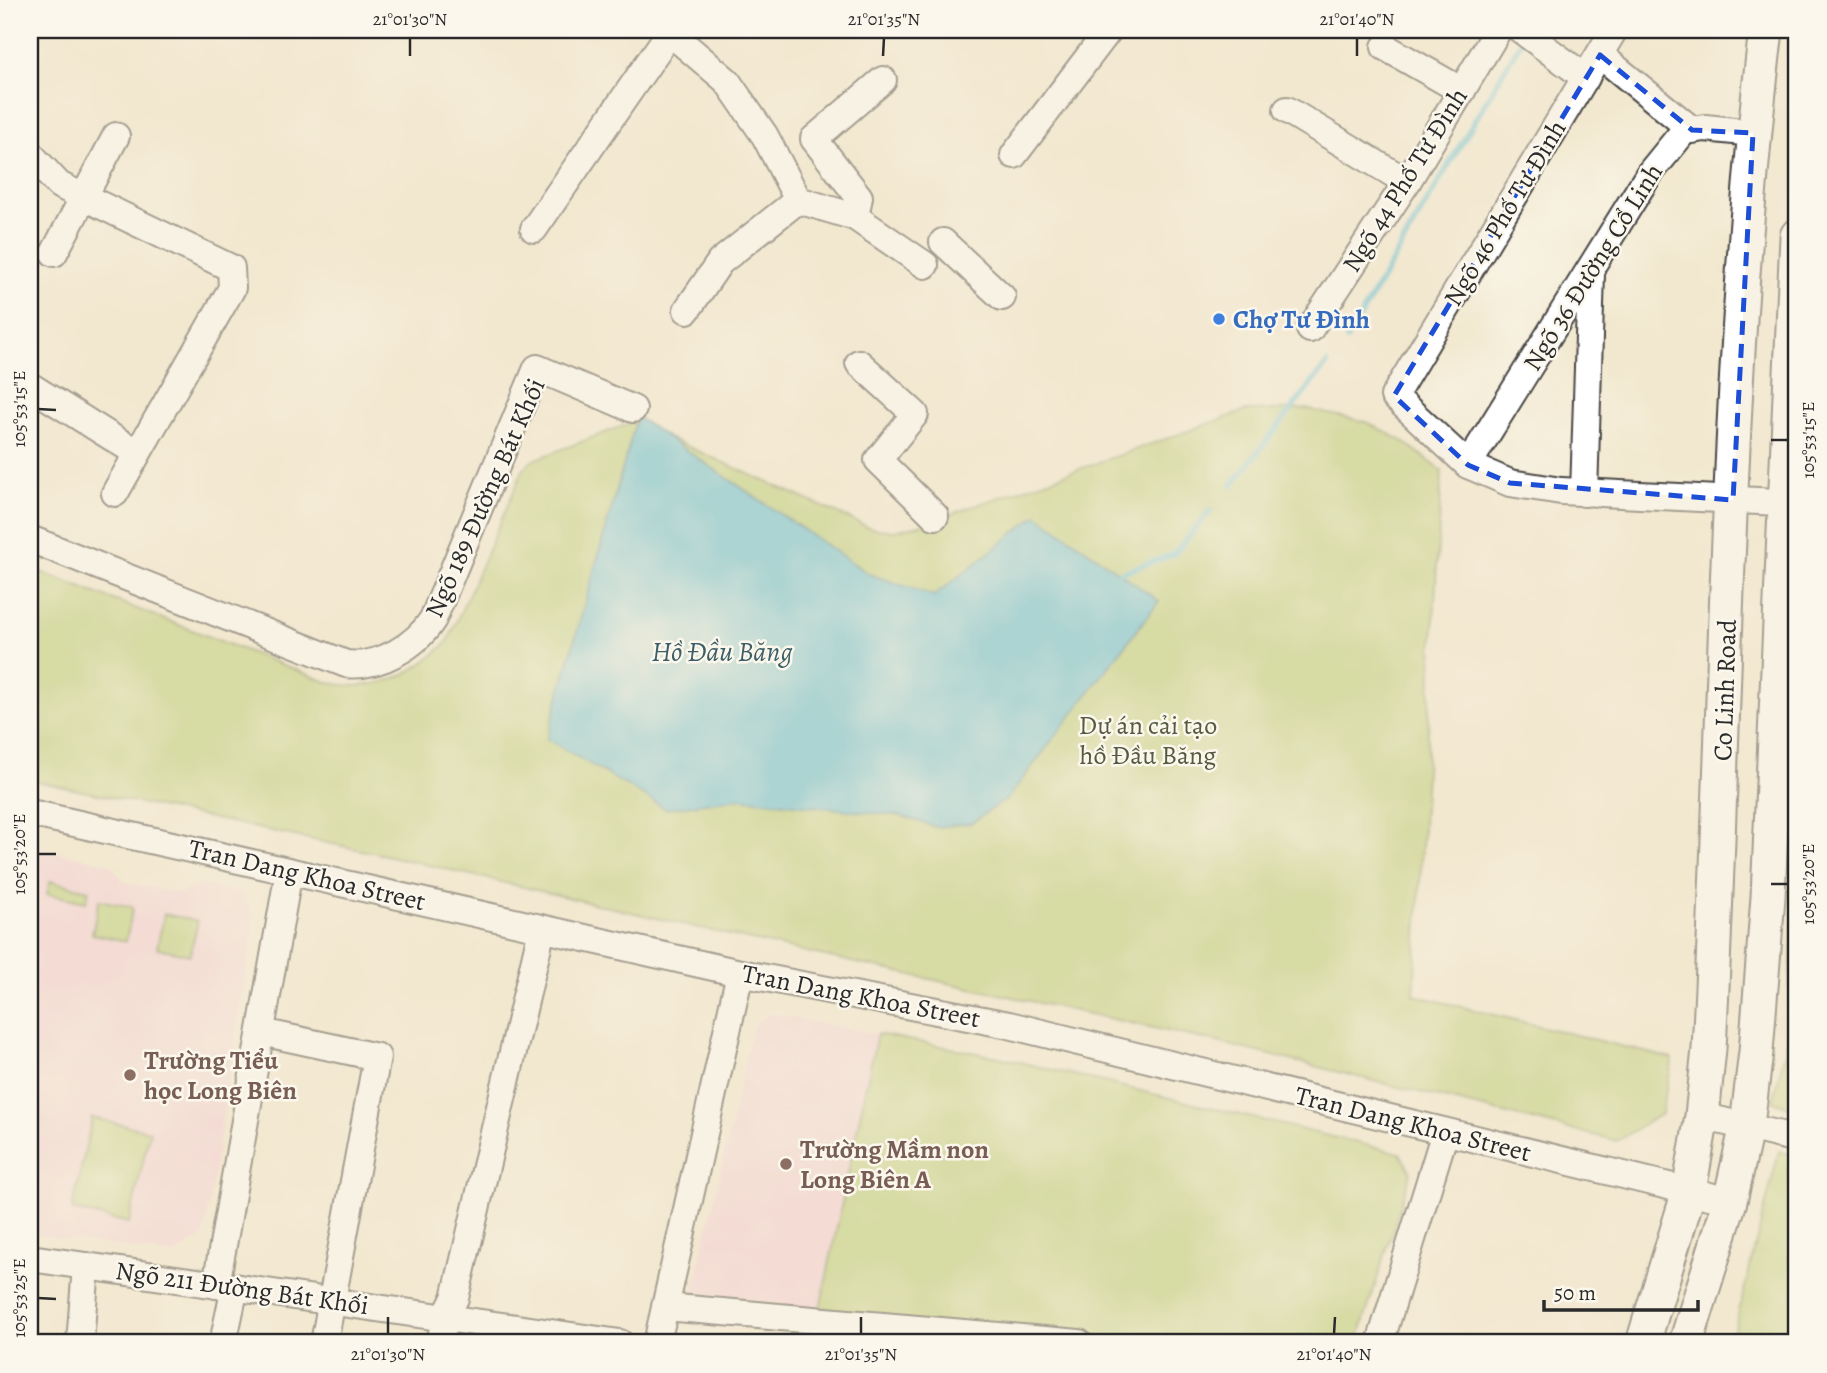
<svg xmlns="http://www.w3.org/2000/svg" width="1827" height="1373" viewBox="0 0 1827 1373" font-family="Alegreya,serif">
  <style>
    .built { fill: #f5cfd9 }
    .green { fill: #b6cc70; stroke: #707c4e; stroke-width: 2 }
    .water { fill: #58bcd6; stroke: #427480; stroke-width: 2 }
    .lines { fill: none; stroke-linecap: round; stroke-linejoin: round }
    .stream { stroke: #58bcd6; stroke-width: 6 }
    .minor-casing { stroke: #494744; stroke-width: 30 }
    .major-casing { stroke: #494744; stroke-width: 37 }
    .minor { stroke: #fff; stroke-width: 26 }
    .major { stroke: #fff; stroke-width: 33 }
    .marked { fill: none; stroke: #1d4ed8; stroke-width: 5; stroke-dasharray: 14 9; stroke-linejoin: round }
    .ticks { fill: none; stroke: #2b2b2b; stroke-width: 2.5 }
    .shop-dot { fill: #3f7fe0; stroke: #fbf7ec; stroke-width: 2.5 }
    .education-dot { fill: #8d6e63; stroke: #fbf7ec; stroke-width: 2.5 }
    .labels { text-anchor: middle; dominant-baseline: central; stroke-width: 5; stroke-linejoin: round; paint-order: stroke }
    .street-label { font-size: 26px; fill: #2b2b2b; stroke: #fbf7ec }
    .shop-label { font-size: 26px; font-weight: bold; fill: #366cbe; stroke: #fbf7ec; text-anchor: start }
    .park-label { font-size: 26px; fill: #555b40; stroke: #fbf7ec }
    .education-label { font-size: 26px; font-weight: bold; fill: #785e54; stroke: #fbf7ec; text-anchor: start }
    .water-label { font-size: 28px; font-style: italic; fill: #3b5e67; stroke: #fbf7ec }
    .neatline { fill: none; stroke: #2b2b2b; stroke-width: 2.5 }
    .ticks-label { font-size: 18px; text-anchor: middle; fill: #2b2b2b }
  </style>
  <rect width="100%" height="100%" fill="#fbf7ec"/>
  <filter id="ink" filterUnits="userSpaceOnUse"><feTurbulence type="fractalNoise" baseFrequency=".0143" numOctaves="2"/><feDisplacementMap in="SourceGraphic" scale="14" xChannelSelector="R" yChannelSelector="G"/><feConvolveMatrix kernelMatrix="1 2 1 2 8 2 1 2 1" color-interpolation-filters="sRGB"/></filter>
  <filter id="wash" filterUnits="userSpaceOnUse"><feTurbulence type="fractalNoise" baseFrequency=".00686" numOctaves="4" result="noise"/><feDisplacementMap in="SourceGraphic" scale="28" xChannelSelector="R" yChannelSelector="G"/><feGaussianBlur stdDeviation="1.57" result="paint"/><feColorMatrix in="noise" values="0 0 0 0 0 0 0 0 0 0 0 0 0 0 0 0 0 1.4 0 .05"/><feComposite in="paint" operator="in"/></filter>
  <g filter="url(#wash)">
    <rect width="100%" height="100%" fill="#f2e8cf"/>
    <g class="built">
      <path d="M38,848L110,864L123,881L179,893L201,884L241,893L255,917L204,1236L174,1255L30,1234V891Z"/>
      <path d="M770,1013L877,1034L820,1309L693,1293L753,1025Z"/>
    </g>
    <g class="green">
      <path d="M1307,409L1366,422L1403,441L1442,471L1414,995L1673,1059L1661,1114L1617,1141L1217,1042L742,938L394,857L30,780V568L330,683C375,693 417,674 448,641L524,468L533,460L633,422L870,528L894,531L919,525L1245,411Z"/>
      <path d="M1797,806V1110L1773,1101L1788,1038Z"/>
      <path d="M50,881L89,890L86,902L47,894Z"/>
      <path d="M99,900L133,907L126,941L92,934Z"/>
      <path d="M164,914L198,921L190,955L157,948Z"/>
      <path d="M877,1034L999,1057L1400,1153L1411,1172L1357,1343H1065L820,1309Z"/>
      <path d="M92,1118L150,1131L129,1223L72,1210Z"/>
      <path d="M1779,1151L1797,1157V1343H1731Z"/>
    </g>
    <path class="water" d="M637,417L869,574L934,596L1037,515L1159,601L1008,798L971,823L936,827L901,816L738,798L666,809L547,739Z"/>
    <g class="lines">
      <g class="stream">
        <path d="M1347,339L1523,38"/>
        <path d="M1232,485L1327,364"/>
        <path d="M1120,573L1174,554L1210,511"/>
      </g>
    </g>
  </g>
  <g filter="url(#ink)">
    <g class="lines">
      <g class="minor-casing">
        <g id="minor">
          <path d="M667,30L727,81L765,136L798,200L855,217L925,265"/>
          <path d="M1521,30L1586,78"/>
          <path d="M1614,30L1394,396L1468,465L1510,483L1561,491L1797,503"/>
          <path d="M1385,47L1462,91"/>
          <path d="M1600,55L1692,130"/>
          <path d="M1287,110L1407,182"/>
          <path d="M30,154L59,185L231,268L232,288L115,493"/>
          <path d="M1014,155L1109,30"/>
          <path d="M855,217L859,197L814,139L883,80"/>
          <path d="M534,229L670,32"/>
          <path d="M943,242L1002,297"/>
          <path d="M54,253L116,136"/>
          <path d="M687,310L720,262L798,200"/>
          <path d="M1310,329L1407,182L1498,30"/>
          <path d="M859,363L915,414L878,460L935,516"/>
          <path d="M30,386L137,453"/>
          <path d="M1468,465L1649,174L1684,131L1705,128L1753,133"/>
          <path d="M1584,493L1591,274"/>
          <path d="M30,539L346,664C379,668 416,646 433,619L537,368L633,409"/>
          <path d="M30,813L740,973L1009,1025L1730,1201"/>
          <path d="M261,1032L377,1057L324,1343"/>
          <path d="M1702,1116L1797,1139"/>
          <path d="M30,1258L620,1343"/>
          <path d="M216,1285L289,871"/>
          <path d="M665,1307L1079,1343"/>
          <path d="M80,1343L86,1266"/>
          <path d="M223,1343L235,1287"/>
          <path d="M440,1343L445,1318L455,1298L542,929"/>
          <path d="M657,1343L740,973"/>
          <path d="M1380,1343L1445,1132"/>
        </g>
      </g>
      <g class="major-casing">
        <g id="major">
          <path d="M1643,1343L1689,1191L1702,1116L1709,1049C1727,710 1725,367 1766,30"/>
          <path d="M1686,1343L1730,1201L1747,1125L1756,1052L1768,897L1797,236"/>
        </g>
      </g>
      <use href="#minor" class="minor"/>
      <use href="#major" class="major"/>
    </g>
  </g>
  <path d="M0 0H1827V1373H0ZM1600,55L1692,130L1753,133L1733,500L1510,483L1468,465L1394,396Z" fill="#f2e8cf" fill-opacity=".55" fill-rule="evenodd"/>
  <path class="marked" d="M1600,55L1692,130L1753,133L1733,500L1510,483L1468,465L1394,396Z"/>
  <path class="ticks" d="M410,56V38M883,56L884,38M1357,56V38M38,409L56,410M1771,440H1788M38,854H56M1771,884H1788M38,1298L56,1299M388,1334V1317M861,1334V1317M1334,1334L1335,1317"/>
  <circle class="shop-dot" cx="1219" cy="319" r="7"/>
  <g class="education-dot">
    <circle cx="130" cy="1075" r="7"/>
    <circle cx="786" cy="1164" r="7"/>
  </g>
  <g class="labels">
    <g class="street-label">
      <text transform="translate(1405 180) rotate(-58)">Ngõ 44 Phố Tư Đình</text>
      <text transform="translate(1505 213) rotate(-59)">Ngõ 46 Phố Tư Đình</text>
      <text transform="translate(1593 267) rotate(-58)">Ngõ 36 Đường Cổ Linh</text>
      <text transform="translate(485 498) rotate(-66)">Ngõ 189 Đường Bát Khối</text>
      <text transform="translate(1725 690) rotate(-88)">Co Linh Road</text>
      <text transform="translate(307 875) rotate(13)">Tran Dang Khoa Street</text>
      <text transform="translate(861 996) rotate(11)">Tran Dang Khoa Street</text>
      <text transform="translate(1413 1124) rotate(14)">Tran Dang Khoa Street</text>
      <text transform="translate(242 1288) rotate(8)">Ngõ 211 Đường Bát Khối</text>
    </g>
    <g class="shop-label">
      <text x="1233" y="319">Chợ Tư Đình</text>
    </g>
    <g class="park-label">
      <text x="1148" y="725">Dự án cải tạo<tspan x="1148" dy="30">hồ Đầu Băng</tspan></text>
    </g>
    <g class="education-label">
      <text x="144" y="1060">Trường Tiểu<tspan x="144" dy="30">học Long Biên</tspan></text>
      <text x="800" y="1149">Trường Mầm non<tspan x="800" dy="30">Long Biên A</tspan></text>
    </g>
    <g class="water-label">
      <text x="722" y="652">Hồ Đầu Băng</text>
    </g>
  </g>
  <rect width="1827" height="1373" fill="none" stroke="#fbf7ec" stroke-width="77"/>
  <path d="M1544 1300v10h154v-10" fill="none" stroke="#2b2b2b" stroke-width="3.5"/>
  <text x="1554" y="1300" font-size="21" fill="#2b2b2b" stroke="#fbf7ec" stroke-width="5" paint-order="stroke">50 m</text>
  <rect x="38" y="38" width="1750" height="1296" class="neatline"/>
  <g class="ticks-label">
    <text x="410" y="25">21°01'30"N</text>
    <text x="884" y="25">21°01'35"N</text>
    <text x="1357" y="25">21°01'40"N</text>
    <text transform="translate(19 409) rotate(-90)" y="6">105°53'15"E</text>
    <text transform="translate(1808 440) rotate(-90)" y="6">105°53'15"E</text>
    <text transform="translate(19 854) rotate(-90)" y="6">105°53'20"E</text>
    <text transform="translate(1808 884) rotate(-90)" y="6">105°53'20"E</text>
    <text transform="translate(19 1298) rotate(-90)" y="6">105°53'25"E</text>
    <text x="388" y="1360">21°01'30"N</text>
    <text x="861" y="1360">21°01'35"N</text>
    <text x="1334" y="1360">21°01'40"N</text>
  </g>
</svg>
